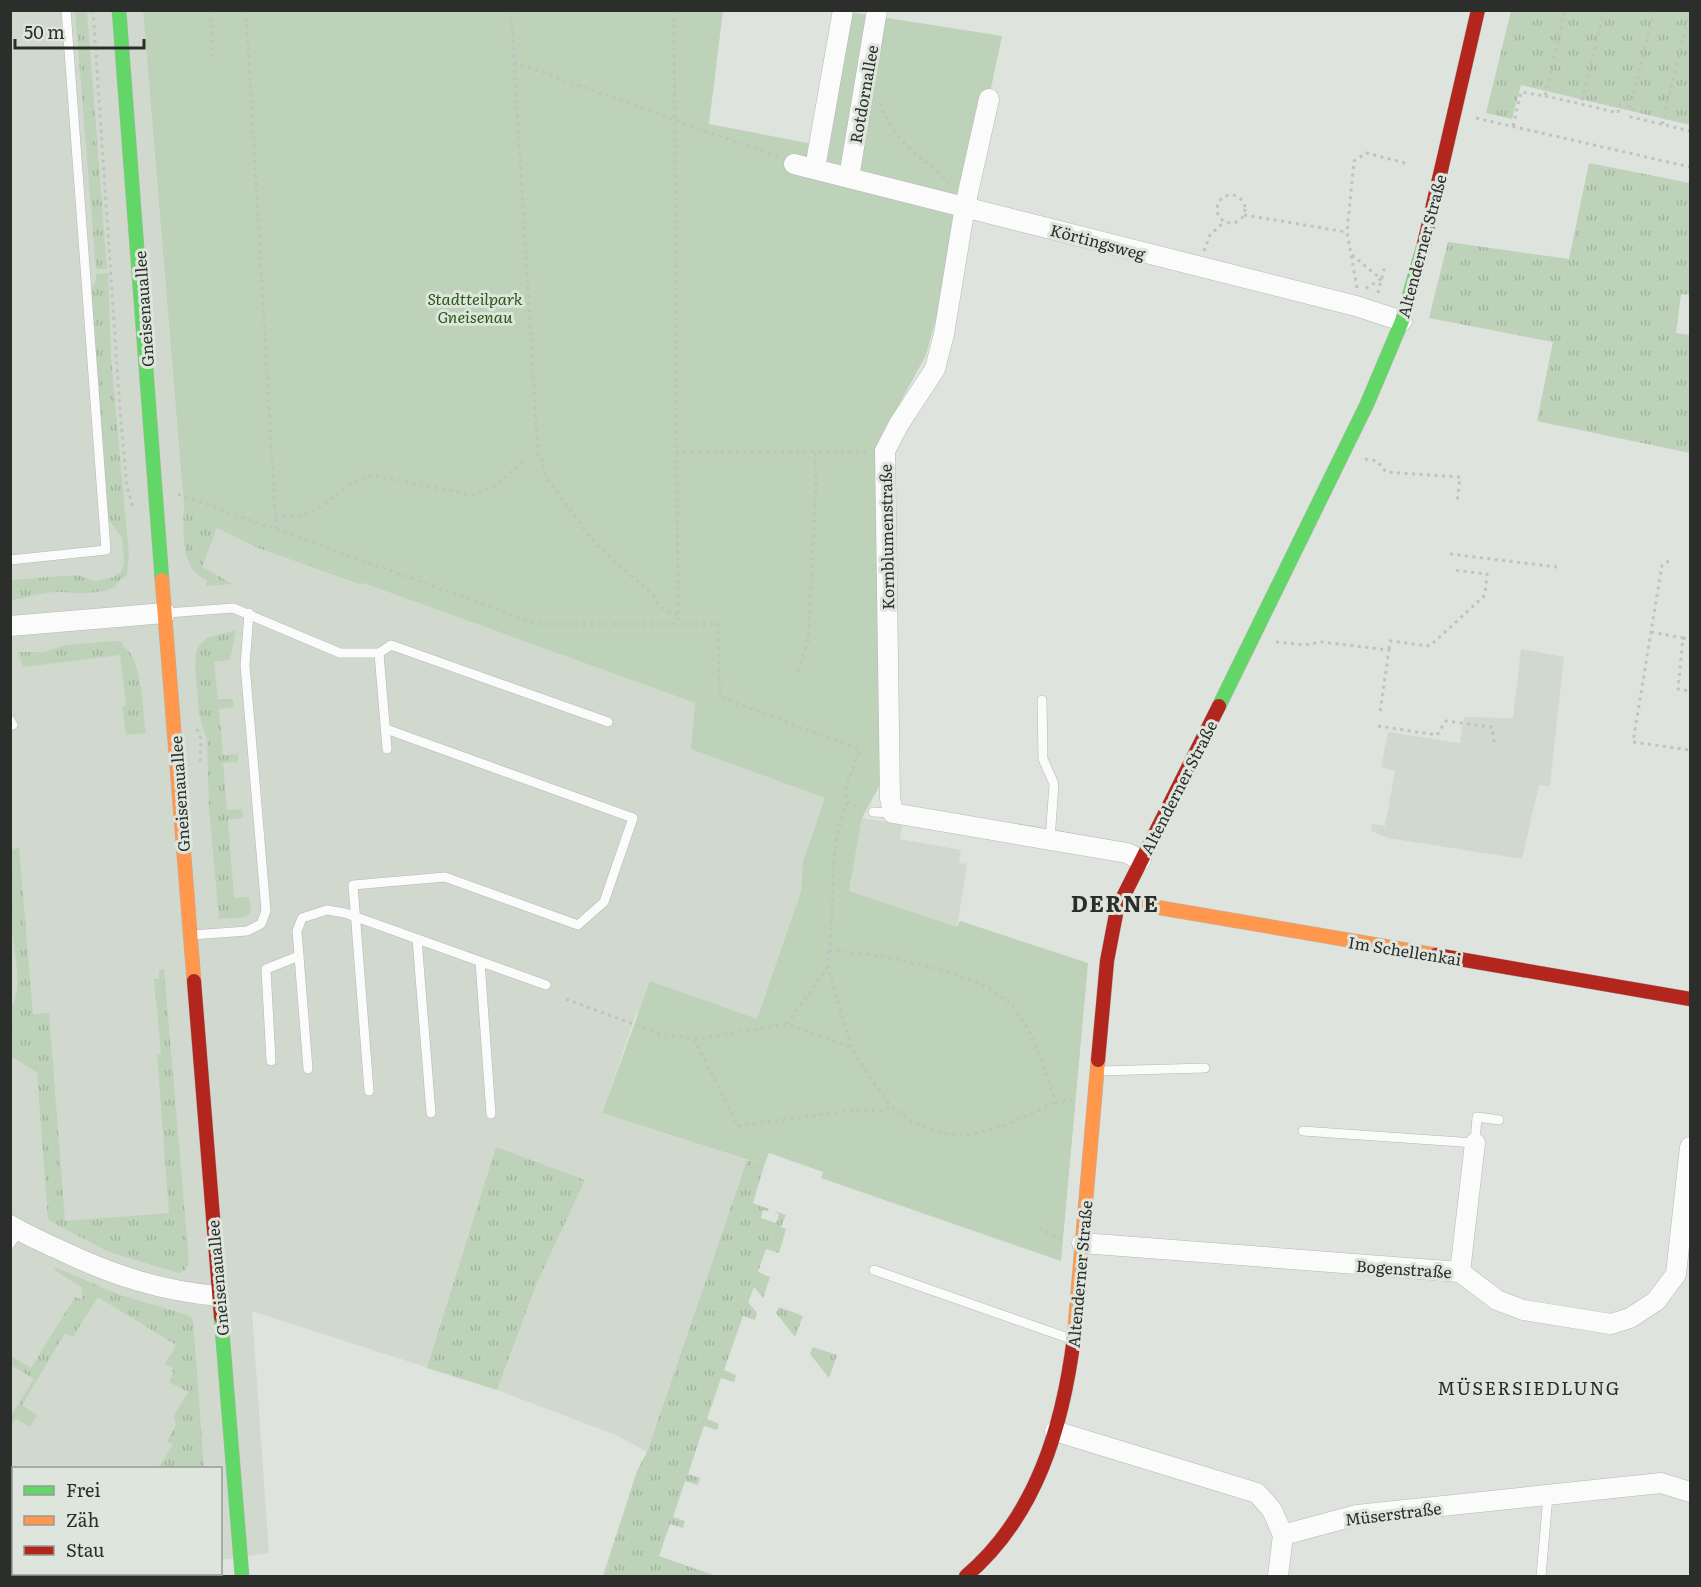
<svg xmlns="http://www.w3.org/2000/svg" width="1701" height="1587" viewBox="0 0 1701 1587" font-family="Literata,serif">
  <style>
    .built { fill: #d1d9ce }
    .grass { fill: url(#grass-tufts) }
    .park { fill: #bdd2b8 }
    .lines { fill: none; stroke-linecap: round; stroke-linejoin: round }
    .lane-casing { stroke: #b5b8b4; stroke-width: 10 }
    .street-casing { stroke: #b5b8b4; stroke-width: 21 }
    .fast-casing { stroke: #b5b8b4; stroke-width: 15 }
    .slow-casing { stroke: #b5b8b4; stroke-width: 15 }
    .jam-casing { stroke: #b5b8b4; stroke-width: 15 }
    .path { stroke: #c0c3c0; stroke-width: 3; stroke-dasharray: 3 4.5; stroke-linecap: butt }
    .lane { stroke: #fafbfa; stroke-width: 9 }
    .street { stroke: #fafbfa; stroke-width: 20 }
    .fast { stroke: #63d668; stroke-width: 14 }
    .slow { stroke: #ff974d; stroke-width: 14 }
    .jam { stroke: #b3261e; stroke-width: 14 }
    .labels { text-anchor: middle; dominant-baseline: central; stroke-width: 6; stroke-linejoin: round; paint-order: stroke }
    .street-label { font-size: 16px; fill: #2b2e2b; stroke: #dee5dc }
    .park-label { font-size: 16px; font-style: italic; fill: #285916; stroke: #dee5dc }
    .neighbourhood-label { font-size: 18px; letter-spacing: 1.5px; fill: #2b2e2b; stroke: #dee5dc }
    .district-label { font-size: 22px; font-weight: bold; letter-spacing: 1.5px; fill: #2b2e2b; stroke: #dee5dc }
  </style>
  <defs>
    <pattern id="grass-tufts" width="24" height="20" patternUnits="userSpaceOnUse" patternTransform="scale(1.5)"><rect width="24" height="20" fill="#bdd2b8"/><path d="M3 7l-1-3M5 7V3M7 7l1-3M15 17l-1-3M17 17v-4M19 17l1-3" fill="none" stroke="#a3b59e"/></pattern>
  </defs>
  <rect width="100%" height="100%" fill="#dfe3de"/>
  <g class="built">
    <path d="M10,11H143L184,507L258,545L695,703L692,749L825,798L803,861L801,891L757,1019L636,1014L602,1113L747,1160L647,1452L616,1435L497,1390L252,1311L269,1553L221,1560L220,1468H14L11,1491Z"/>
    <path d="M1521,649L1564,657L1550,786L1539,785L1522,859L1388,838L1371,831L1372,824L1385,826L1395,771L1381,767L1388,732L1460,743L1464,717L1513,718Z"/>
    <path d="M862,818L903,824L900,839L961,850L959,863L967,864L957,928L849,891Z"/>
  </g>
  <g class="grass">
    <path d="M75,11H87L107,269H96Z"/>
    <path d="M1511,11H1690V125L1521,85L1512,119L1486,113Z"/>
    <path d="M1589,163L1690,183V295L1681,294L1676,333L1690,335V453L1537,421L1553,342L1429,318L1448,242L1569,259Z"/>
    <path d="M108,273L111,357L129,555L127,575L117,583L116,587C95,595 80,593 59,592C43,592 26,598 11,600V580L77,575L95,581L114,577L121,572L124,563L122,538L108,519L90,293L96,280V274Z"/>
    <path d="M184,507L258,545L363,583L362,585L256,547L217,528L202,567L233,584L206,586L207,580C180,570 183,531 184,507Z"/>
    <path d="M236,630L230,660L214,662L218,700L233,699L234,707L219,709L223,755L238,754V762L223,763L227,810L242,809L243,818L228,820L234,898L249,897L251,912L246,917L219,919L209,808L207,740L199,715L195,666L196,652L201,643L207,638Z"/>
    <path d="M115,641L122,642L123,647C142,654 143,713 146,733L126,735L122,707L126,706L120,655L23,667L18,652H44L66,645Z"/>
    <path d="M19,847L33,1014L49,1013L65,1221L169,1213L157,1055L161,1054L154,979H159V970L164,969L189,1262L185,1270L179,1273L109,1252L48,1220L37,1073L11,1056V1007C25,990 12,943 11,921C9,898 10,874 10,851Z"/>
    <path d="M496,1147L585,1180L536,1285L497,1390L427,1368Z"/>
    <path d="M768,1153L753,1203L769,1209L768,1211L763,1210L761,1218L776,1223L779,1215L775,1211L786,1215L781,1227L786,1229L779,1253L766,1249L758,1272L770,1277L763,1298L754,1287L748,1302L757,1313L755,1320L743,1316L724,1370L736,1375L734,1382L721,1378L707,1419L719,1424L717,1430L704,1426L688,1474L700,1478L698,1485L685,1481L673,1517L685,1521L683,1528L670,1524L659,1556L716,1576H603L637,1471L647,1452L747,1160L764,1165Z"/>
    <path d="M55,1267L120,1295L188,1315L193,1319L204,1468H158L173,1445L167,1441L176,1425L174,1415L188,1392L169,1382L174,1373L171,1371L173,1368L165,1364L176,1345L98,1297L73,1337L65,1333L22,1405L37,1415L30,1427L15,1418L11,1426V1416L34,1379L11,1365V1356L31,1368L75,1297L83,1300L81,1292L83,1288L54,1270Z"/>
    <path d="M779,1307L803,1316L795,1337L776,1313Z"/>
    <path d="M813,1347L837,1355L829,1378L810,1354Z"/>
  </g>
  <path class="park" d="M143,11H723L709,124L818,145L843,11L1002,36L962,225L926,355L877,445L882,781L862,818L849,891L957,927L960,921L1088,963L1061,1261L821,1178L823,1172L769,1153L764,1165L602,1113L650,981L757,1019L801,891L803,861L825,798L691,749L695,703L258,545L184,507Z"/>
  <g class="lines">
    <g class="lane-casing">
      <g id="lane">
        <path d="M10,560L106,550L66,10"/>
        <path d="M167,613L233,608L340,653H379L387,749"/>
        <path d="M379,653L391,645L608,722"/>
        <path d="M1042,700L1043,759L1054,784L1050,840"/>
        <path d="M10,720L13,725"/>
        <path d="M873,812L893,813"/>
        <path d="M192,935L247,931L261,924L266,911L245,665L249,613"/>
        <path d="M417,939L431,1113"/>
        <path d="M299,956L308,1069"/>
        <path d="M480,962L491,1114"/>
        <path d="M271,1061L266,969L299,956L297,931L302,918L327,910L345,913L546,985"/>
        <path d="M1100,1071L1205,1068"/>
        <path d="M369,1091L353,885L445,877L578,925L604,902L633,818L386,729"/>
        <path d="M1303,1131L1475,1143L1477,1117L1499,1120"/>
        <path d="M10,1244L19,1231"/>
        <path d="M874,1270L1071,1339"/>
        <path d="M1541,1576L1548,1496"/>
      </g>
    </g>
    <g class="street-casing">
      <g id="street">
        <path d="M989,99L965,206L944,334L935,369L899,424L885,451L890,798L893,813L1127,853L1141,860"/>
        <path d="M794,164L1356,306L1402,321"/>
        <path d="M815,168L843,10"/>
        <path d="M849,177L877,10"/>
        <path d="M10,626L165,613"/>
        <path d="M10,1225C26,1235 43,1242 60,1250C112,1275 161,1291 219,1296"/>
        <path d="M1082,1243L1460,1272L1497,1300L1523,1310L1611,1324L1630,1318L1656,1301L1676,1274L1690,1147"/>
        <path d="M1460,1272L1475,1143"/>
        <path d="M1055,1431L1257,1493L1272,1510L1283,1535"/>
        <path d="M1283,1535L1357,1515L1661,1483L1690,1492"/>
        <path d="M1278,1576L1283,1535"/>
      </g>
    </g>
    <g class="fast-casing">
      <g id="fast">
        <path d="M119,10L162,580"/>
        <path d="M1219,706L1367,404L1402,321L1424,244"/>
        <path d="M221,1317L242,1576"/>
        <path d="M10,1523L14,1524"/>
        <path d="M106,1574L112,1576"/>
      </g>
    </g>
    <g class="slow-casing">
      <g id="slow">
        <path d="M162,580L194,981"/>
        <path d="M1120,901L1436,955"/>
        <path d="M1074,1337L1098,1060"/>
      </g>
    </g>
    <g class="jam-casing">
      <g id="jam">
        <path d="M1424,244L1478,10"/>
        <path d="M1436,955L1690,999"/>
        <path d="M194,981L221,1317"/>
        <path d="M1098,1060L1107,961L1117,909L1219,706"/>
        <path d="M966,1576C1036,1517 1063,1426 1074,1337"/>
      </g>
    </g>
    <g class="path">
      <path d="M93,10L120,411L127,487L133,507"/>
      <path d="M210,10L213,56"/>
      <path d="M246,10L276,528"/>
      <path d="M511,10L538,454L541,457L545,476L596,545L652,594L660,607L678,615"/>
      <path d="M674,10L678,623"/>
      <path d="M1604,10L1581,104L1618,113L1619,105L1633,108L1631,117L1690,131"/>
      <path d="M514,62L778,157"/>
      <path d="M1545,96L1581,104"/>
      <path d="M880,103C892,138 917,155 944,177L948,183"/>
      <path d="M1630,108L1654,10"/>
      <path d="M1476,118L1690,167"/>
      <path d="M1662,124L1690,10"/>
      <path d="M1513,126L1521,92L1545,96L1565,10"/>
      <circle cx="1231" cy="209" r="14"/>
      <path d="M1244,215L1347,232"/>
      <path d="M1204,251L1210,235L1225,221"/>
      <path d="M1352,255L1381,279L1365,289"/>
      <path d="M1357,288L1347,232L1354,161L1366,153L1409,164"/>
      <path d="M1378,293L1385,266"/>
      <path d="M676,452L867,451"/>
      <path d="M1365,459L1377,461L1386,472L1460,477L1457,503"/>
      <path d="M178,494L538,624H718L720,697L860,750L845,790L847,802L861,808"/>
      <path d="M275,517L303,515L324,505L353,482L371,475L472,495L496,486L524,460"/>
      <path d="M1450,554L1557,567"/>
      <path d="M1669,561L1662,565L1633,742L1690,750"/>
      <path d="M1651,632L1683,638L1678,689L1690,691"/>
      <path d="M1683,638L1690,639"/>
      <path d="M1276,642L1305,645L1321,642L1389,650L1380,712"/>
      <path d="M1389,649L1390,641L1430,646L1485,595L1487,574L1453,570"/>
      <path d="M798,671L808,641L816,486L815,452"/>
      <path d="M1378,726L1437,735L1446,721L1492,727L1494,742"/>
      <path d="M197,729L201,739L200,764"/>
      <path d="M847,802L837,835L833,865L832,916L828,967L851,1047L871,1079L892,1107L911,1121L936,1131L954,1135H970L1009,1124L1056,1102"/>
      <path d="M829,950C876,954 981,970 1012,1006C1035,1031 1044,1071 1056,1102L1072,1100"/>
      <path d="M566,999L660,1034L698,1039L787,1024L851,1047"/>
      <path d="M787,1024L828,967"/>
      <path d="M694,1039L738,1126L855,1110L881,1111L892,1107"/>
      <path d="M1039,1228L1061,1239"/>
      <path d="M64,1574L70,1576"/>
    </g>
    <use href="#lane" class="lane"/>
    <use href="#street" class="street"/>
    <use href="#fast" class="fast"/>
    <use href="#slow" class="slow"/>
    <use href="#jam" class="jam"/>
  </g>
  <g class="labels">
    <g class="street-label">
      <text transform="translate(863 94) rotate(-80)">Rotdornallee</text>
      <text transform="translate(1098 241) rotate(15)">Körtingsweg</text>
      <text transform="translate(1421 246) rotate(-75)">Altenderner Straße</text>
      <text transform="translate(143 309) rotate(-94)">Gneisenauallee</text>
      <text transform="translate(886 537) rotate(-91)">Kornblumenstraße</text>
      <text transform="translate(1178 787) rotate(-63)">Altenderner Straße</text>
      <text transform="translate(179 794) rotate(-94)">Gneisenauallee</text>
      <text transform="translate(1405 950) rotate(9)">Im Schellenkai</text>
      <text transform="translate(1404 1268) rotate(4)">Bogenstraße</text>
      <text transform="translate(1079 1274) rotate(-85)">Altenderner Straße</text>
      <text transform="translate(217 1278) rotate(-95)">Gneisenauallee</text>
      <text transform="translate(1393 1513) rotate(-7)">Müserstraße</text>
    </g>
    <g class="park-label">
      <text x="475" y="298">Stadtteilpark<tspan x="475" dy="18">Gneisenau</tspan></text>
    </g>
    <g class="neighbourhood-label">
      <text x="1529" y="1387">MÜSERSIEDLUNG</text>
    </g>
    <g class="district-label">
      <text x="1115" y="902">DERNE</text>
    </g>
  </g>
  <rect width="1701" height="1587" fill="none" stroke="#2b2e2b" stroke-width="24"/>
  <rect x="12" y="1467" width="210" height="108" fill="#dee5dc" stroke="#969c95" stroke-width="1.5"/>
  <rect x="24" y="1486" width="30" height="9" fill="#63d668" stroke="#969c95" stroke-width="1.5"/>
  <text x="66" y="1497" font-size="18" fill="#2b2e2b">Frei</text>
  <rect x="24" y="1516" width="30" height="9" fill="#ff974d" stroke="#969c95" stroke-width="1.5"/>
  <text x="66" y="1527" font-size="18" fill="#2b2e2b">Zäh</text>
  <rect x="24" y="1546" width="30" height="9" fill="#b3261e" stroke="#969c95" stroke-width="1.5"/>
  <text x="66" y="1557" font-size="18" fill="#2b2e2b">Stau</text>
  <path d="M15 39v9h129v-9" fill="none" stroke="#2b2e2b" stroke-width="3"/>
  <text x="24" y="39" font-size="18" fill="#2b2e2b" stroke="#dee5dc" stroke-width="4.5" paint-order="stroke">50 m</text>
</svg>
